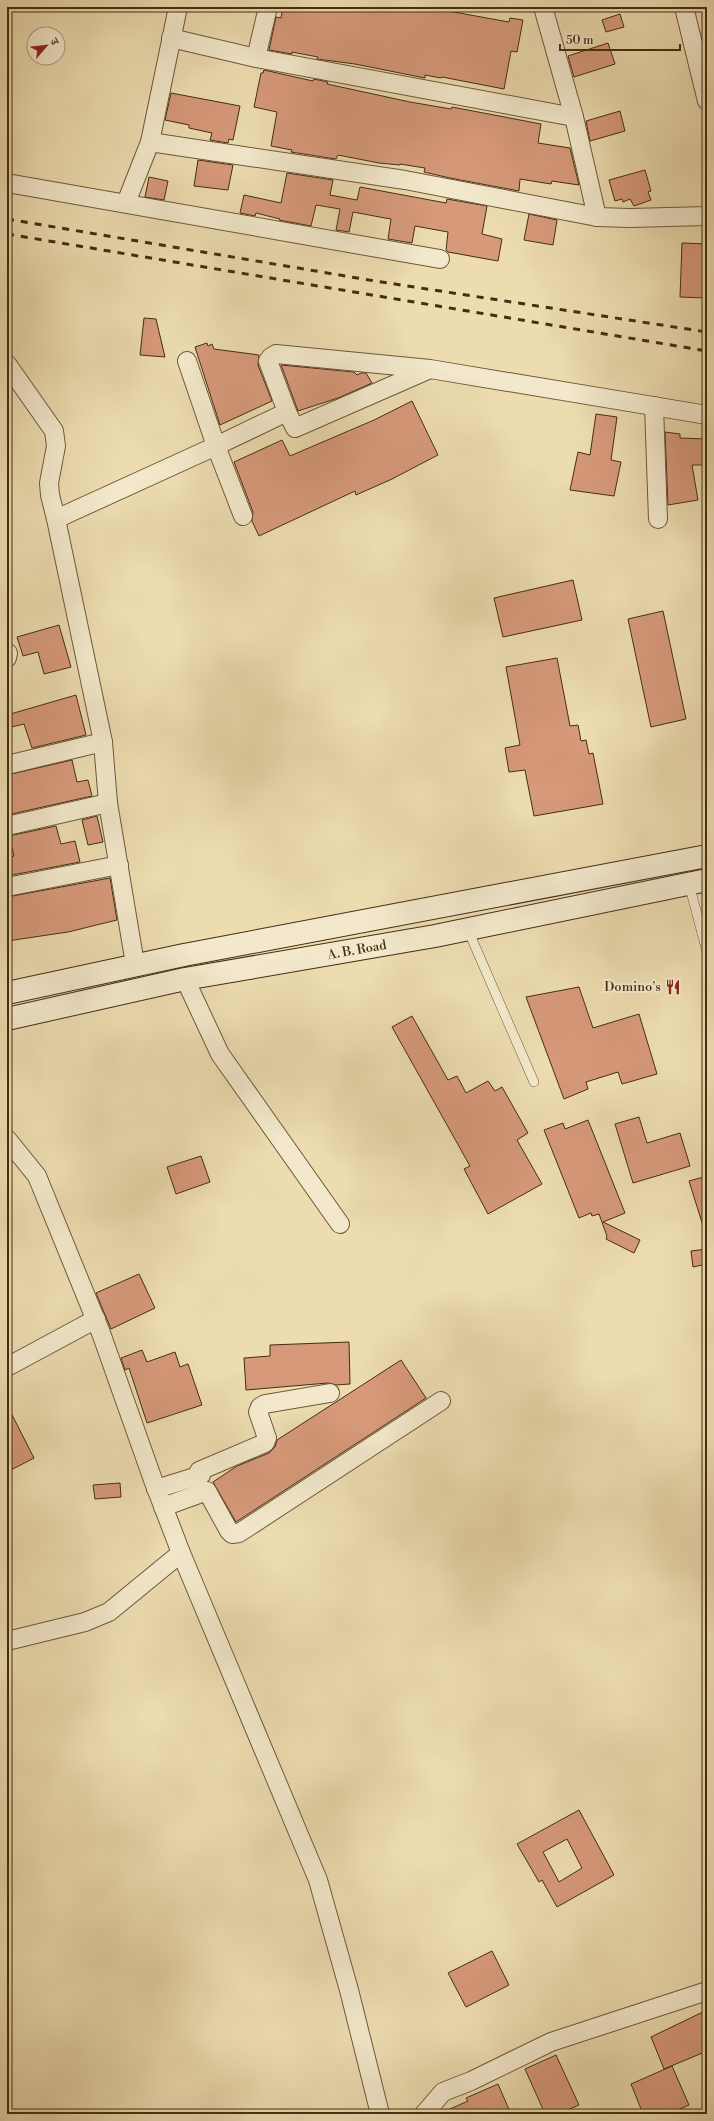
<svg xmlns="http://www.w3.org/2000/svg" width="714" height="2121" viewBox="0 0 714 2121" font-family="'Libre Bodoni','Noto Serif Devanagari',serif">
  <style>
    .building { fill: #d6997a; stroke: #442d12; fill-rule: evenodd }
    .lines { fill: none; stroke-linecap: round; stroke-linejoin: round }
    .lane-casing { stroke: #6e593a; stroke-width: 10 }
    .street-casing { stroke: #6e593a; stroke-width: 20 }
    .secondary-casing { stroke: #442d12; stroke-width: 24 }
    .lane { stroke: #f3e8cc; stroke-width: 9 }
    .street { stroke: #f3e8cc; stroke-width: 18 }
    .secondary { stroke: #f3e8cc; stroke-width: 22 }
    .rail { stroke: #442d12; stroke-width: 3; stroke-dasharray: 7 7; stroke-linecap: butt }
    .labels { text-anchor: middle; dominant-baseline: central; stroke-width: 4; stroke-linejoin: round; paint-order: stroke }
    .street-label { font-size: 13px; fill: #442d12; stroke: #f3e8cc }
    .poi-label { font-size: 13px; fill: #442d12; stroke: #f3e8cc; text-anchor: end }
  </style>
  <rect width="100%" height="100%" fill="#ecdcb0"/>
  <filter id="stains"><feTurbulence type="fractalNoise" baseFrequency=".005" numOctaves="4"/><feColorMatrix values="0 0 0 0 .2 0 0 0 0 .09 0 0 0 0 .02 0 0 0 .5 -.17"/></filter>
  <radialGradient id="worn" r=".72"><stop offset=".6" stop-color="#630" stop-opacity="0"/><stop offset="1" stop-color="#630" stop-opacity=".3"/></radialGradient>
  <g class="building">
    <path d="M283,7H426L509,22L510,18L523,20L517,52L511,51L504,89L442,77L441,78L425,75V78L355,64L317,59L318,57L292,52V54L269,50L276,17L281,18Z"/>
    <path d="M620,14L624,27L606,32L602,20Z"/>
    <path d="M608,43L615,64L574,77L568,56Z"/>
    <path d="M264,70L313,81L314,79L328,82L327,84L410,102L451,109L452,107L541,124L538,143L570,148L579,185L552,181L551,184L520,179L519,191L450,178L424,172L425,168L400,164V165L379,163L338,155L336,159L291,152L292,150L271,146L277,112L254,107L261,73H263Z"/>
    <path d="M171,93L240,106L233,140L229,139L228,143L210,140L212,133L189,128V125L165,120Z"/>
    <path d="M620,111L625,131L590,141L586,121Z"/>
    <path d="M198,160L233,165L228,190L194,186Z"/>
    <path d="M645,170L651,191L648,192L651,200L634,206L630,199L623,202L622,199L615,201L609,180Z"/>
    <path d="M287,173L333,180L330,195L357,200L360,187L446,203L447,199L487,206L482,234L502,239L498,261L448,252L446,250L448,232L415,226L412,243L388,239L391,219L385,218L353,212L349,232L336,230L340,209L316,205L311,226L279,220L280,219L256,213L255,216L240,213L244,195L281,203Z"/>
    <path d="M149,177L168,181L164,200L145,197Z"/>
    <path d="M529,214L557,220L553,245L524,240Z"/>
    <path d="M682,243L707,244L705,298L680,297Z"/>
    <path d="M144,318L156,319L165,357L140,355Z"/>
    <path d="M207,343L208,346L212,344L214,349L259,355L258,365L272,401L220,425L195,347Z"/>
    <path d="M281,365L354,372L357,375L361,373H366L372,383L338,398L298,411Z"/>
    <path d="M412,401L438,455L392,479L356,495L355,491L259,536L252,521L253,512L234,462L282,440L290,456L374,420Z"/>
    <path d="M596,414L617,417L611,460L621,462L614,496L570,490L578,452L590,455Z"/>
    <path d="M665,432L680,434V438L707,439V465H692L698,500L668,505Z"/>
    <path d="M573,580L582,620L503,637L494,598Z"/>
    <path d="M663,611L686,719L651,727L628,619Z"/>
    <path d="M59,625L71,667L44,674L38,652L23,656L17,637Z"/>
    <path d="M557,658L570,726L578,725L581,741L586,740L589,754L593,753L603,804L534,816L525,770L509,772L505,748L520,745L506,667Z"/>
    <path d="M76,695L86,735L32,748L24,724L7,728V715Z"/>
    <path d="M72,760L77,782L88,780L92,796L7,815V775Z"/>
    <path d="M97,816L103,842L88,845L82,820Z"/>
    <path d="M56,826L61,844L75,841L80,862L7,876V858L14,856L9,836Z"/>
    <path d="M110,878L117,920L68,932L7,941V897Z"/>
    <path d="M579,987L593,1028L639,1014L657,1074L622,1084L618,1072L586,1082L588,1089L564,1099L526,997Z"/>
    <path d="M412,1016L448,1080L457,1076L466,1093L488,1081L495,1091L502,1087L528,1133L517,1140L542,1184L488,1214L464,1169L470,1166L392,1027Z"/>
    <path d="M639,1117L647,1143L680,1133L690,1166L633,1183L615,1124Z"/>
    <path d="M588,1120L625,1213L603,1222L640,1240L634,1253L606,1239L607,1236L599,1214L592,1216L591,1213L579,1218L544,1130L563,1123L565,1129Z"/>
    <path d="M201,1156L210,1182L176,1194L167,1167Z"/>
    <path d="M707,1176V1229H704L689,1181Z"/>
    <path d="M707,1249V1264L693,1267L691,1251Z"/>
    <path d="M139,1274L155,1308L111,1329L96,1293Z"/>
    <path d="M349,1342L350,1384L336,1385L328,1383L246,1390L244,1358L270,1356V1345Z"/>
    <path d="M142,1350L147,1362L175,1352L180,1367L188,1364L202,1405L147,1423L129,1368L125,1370L121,1358Z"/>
    <path d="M401,1360L426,1398L236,1522L213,1482L237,1466L269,1453L275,1447L277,1440Z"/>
    <path d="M7,1405L34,1458L7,1472Z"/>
    <path d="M120,1483L121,1497L95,1499L93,1485Z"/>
    <path d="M579,1810L614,1875L557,1907L542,1880L539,1882L517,1844ZM567,1839L582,1868L559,1882L543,1852Z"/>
    <path d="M492,1951L509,1985L466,2007L448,1973Z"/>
    <path d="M707,2010V2051L664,2069L651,2037Z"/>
    <path d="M556,2055L579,2105L558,2114H545L525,2069Z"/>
    <path d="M672,2066L689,2105L669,2114H643L631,2084Z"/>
    <path d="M498,2084L511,2114H439L468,2101L466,2098Z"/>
  </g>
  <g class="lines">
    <g class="lane-casing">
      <g id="lane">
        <path d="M689,884L707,952"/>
        <path d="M468,930L534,1082"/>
      </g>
    </g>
    <g class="street-casing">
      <g id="street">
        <path d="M543,7L574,117"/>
        <path d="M684,7L707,101"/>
        <path d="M171,38L256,58L574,117L597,217"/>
        <path d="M256,58L268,7"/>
        <path d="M150,142L405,180L597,217L630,218L707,216"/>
        <path d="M7,183L440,259"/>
        <path d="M126,203L150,142L178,7"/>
        <path d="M7,364L54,431L56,446L49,483L50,495L56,519"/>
        <path d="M430,369L276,354L271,357L268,361L287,412L295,428L430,369L707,415"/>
        <path d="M654,406L658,519"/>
        <path d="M243,516L216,446L287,412"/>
        <path d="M7,658L8,653"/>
        <path d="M7,765L103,742"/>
        <path d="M7,826L108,803"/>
        <path d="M7,887L119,865"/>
        <path d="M135,964L108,803L103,742L56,519L216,446L187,361"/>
        <path d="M185,979L220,1054L340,1224"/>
        <path d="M7,1139L37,1176L101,1333L153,1480L181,1553L318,1880L349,1990L380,2114"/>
        <path d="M7,1367L96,1319"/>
        <path d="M156,1489L201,1475L199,1471L265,1443L267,1438L258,1412L260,1407L265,1404L330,1393"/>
        <path d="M163,1507L207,1491L229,1531L232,1534L239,1533L441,1401"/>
        <path d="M7,1641L85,1622L109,1612L181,1553"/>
        <path d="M424,2114L443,2092L471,2081L551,2042L707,1991"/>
      </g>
    </g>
    <g class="secondary-casing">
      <g id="secondary">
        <path d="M7,993L184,955L707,856"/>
        <path d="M7,1019L185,979L435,936L707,880"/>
      </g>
    </g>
    <use href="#lane" class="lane"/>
    <use href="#street" class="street"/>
    <use href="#secondary" class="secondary"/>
    <g class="rail">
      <path d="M7,219L375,281L707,332"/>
      <path d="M7,234L707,351"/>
    </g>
  </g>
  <defs>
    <g id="restaurant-bare" transform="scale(1.2)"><path d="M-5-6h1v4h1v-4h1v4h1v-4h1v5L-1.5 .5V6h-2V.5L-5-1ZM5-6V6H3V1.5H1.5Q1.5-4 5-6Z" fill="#8f2418" stroke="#f3e8cc" stroke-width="2.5" paint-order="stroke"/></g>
  </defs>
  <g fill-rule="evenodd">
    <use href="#restaurant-bare" x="673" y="987"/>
  </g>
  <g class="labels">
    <g class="street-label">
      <text transform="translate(357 950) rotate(-10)">A. B. Road</text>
    </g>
    <g class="poi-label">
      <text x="661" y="987">Domino's</text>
    </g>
  </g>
  <rect width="714" height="2121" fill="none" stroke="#ecdcb0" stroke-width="24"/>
  <rect x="8" y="8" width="698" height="2105" fill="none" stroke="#442d12" stroke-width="2"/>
  <rect x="12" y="12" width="690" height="2097" fill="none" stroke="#442d12"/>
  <g transform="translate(46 46) rotate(62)"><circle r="19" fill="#f3e8cc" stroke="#ad9d82"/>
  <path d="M0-3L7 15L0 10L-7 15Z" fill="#8f2418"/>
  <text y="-6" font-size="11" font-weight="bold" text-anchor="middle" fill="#442d12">उ</text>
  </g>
  <path d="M560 44v6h120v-6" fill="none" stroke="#442d12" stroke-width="2"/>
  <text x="566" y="44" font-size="12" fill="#442d12" stroke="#f3e8cc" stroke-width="3" paint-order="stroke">50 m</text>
  <rect width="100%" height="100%" filter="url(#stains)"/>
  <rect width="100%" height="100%" fill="url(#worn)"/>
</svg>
